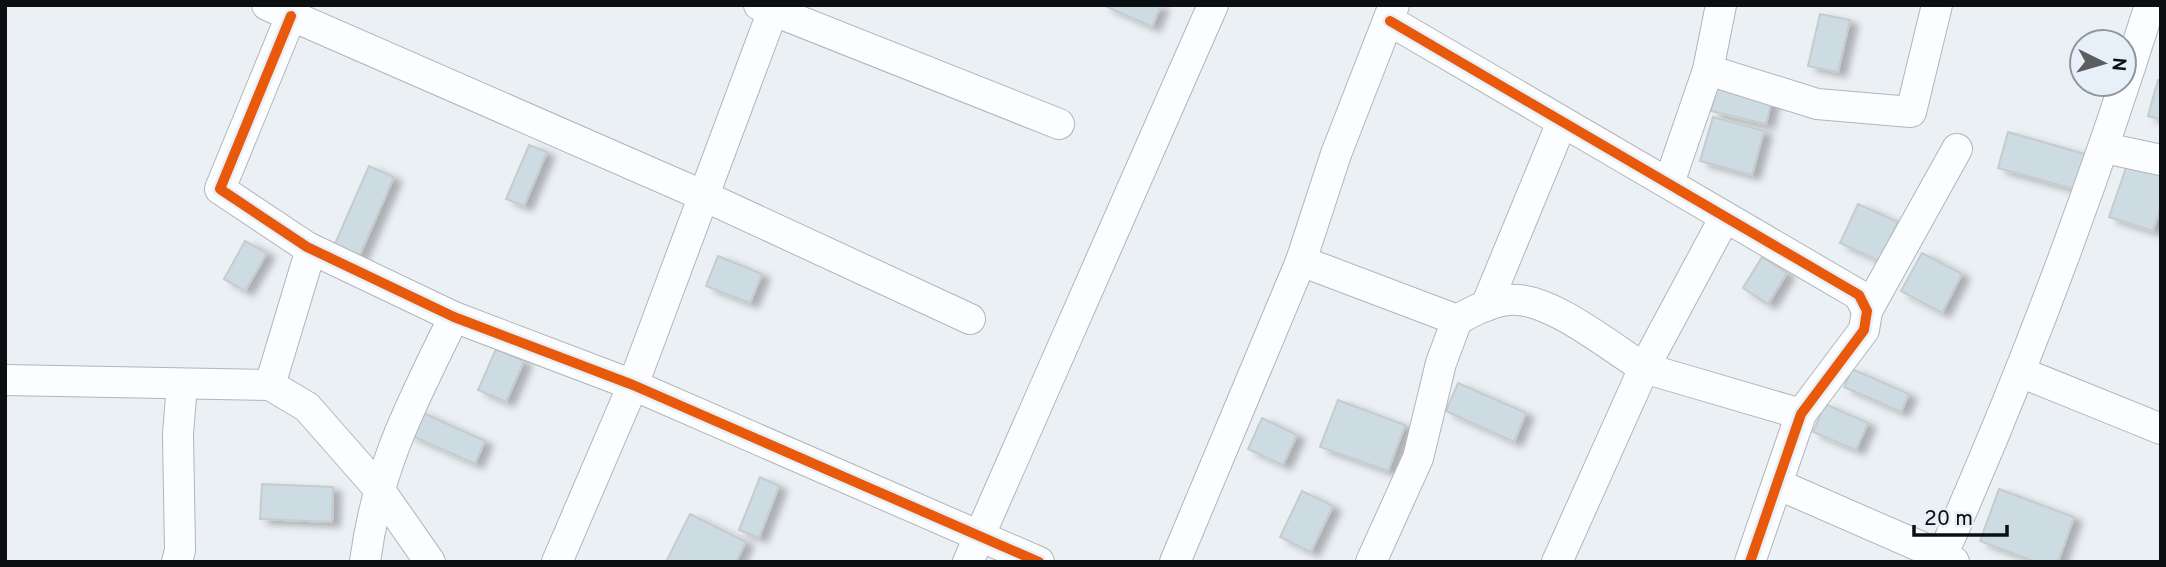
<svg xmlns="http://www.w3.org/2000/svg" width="2166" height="567" viewBox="0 0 2166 567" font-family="Overpass,sans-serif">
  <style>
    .building { fill: #ccdce2; stroke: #c7cbce; stroke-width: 2; filter: url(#shadow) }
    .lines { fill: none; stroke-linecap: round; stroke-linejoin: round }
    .minor-casing { stroke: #b1b5b9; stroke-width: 32 }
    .minor { stroke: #fcfdfe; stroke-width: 30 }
    .cycleway-casing { stroke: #e7f0f9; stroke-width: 15 }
    .cycleway { stroke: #e8590c; stroke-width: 10 }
  </style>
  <defs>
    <filter id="shadow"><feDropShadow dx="8" dy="4.5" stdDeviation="3.5" flood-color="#0004"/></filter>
  </defs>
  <rect width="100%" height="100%" fill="#ebf0f5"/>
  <g class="building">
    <path d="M1103,5H1161L1152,27Z"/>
    <path d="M1820,14L1850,20L1838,72L1808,66Z"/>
    <path d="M2158,80L2161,81L2160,119L2148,116Z"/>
    <path d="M1718,81L1773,94L1766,124L1711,111Z"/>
    <path d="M1713,117L1764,131L1752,175L1700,161Z"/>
    <path d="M2008,132L2095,157L2085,192L1998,168Z"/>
    <path d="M529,145L547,152L524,206L506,199Z"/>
    <path d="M2128,162L2161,173V206L2153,231L2109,217Z"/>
    <path d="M369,166L394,177L359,257L334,246Z"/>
    <path d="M1858,204L1898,222L1879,261L1840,243Z"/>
    <path d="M245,241L267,253L245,291L224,279Z"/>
    <path d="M1922,253L1962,274L1942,313L1901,291Z"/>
    <path d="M718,256L762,274L750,303L706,286Z"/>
    <path d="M1762,257L1787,273L1768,304L1743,288Z"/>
    <path d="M496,349L524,361L506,402L478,390Z"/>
    <path d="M1852,369L1909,394L1901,412L1844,387Z"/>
    <path d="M1458,383L1526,413L1514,442L1446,411Z"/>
    <path d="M1338,400L1405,425L1388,471L1320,447Z"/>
    <path d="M1825,404L1868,423L1856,450L1813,432Z"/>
    <path d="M419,411L485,441L475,464L408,434Z"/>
    <path d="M1262,418L1297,435L1283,465L1248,449Z"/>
    <path d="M760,477L779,486L759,538L739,530Z"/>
    <path d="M262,484L333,487L332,522L260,519Z"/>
    <path d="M1999,489L2074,517L2058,562H2036L1980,541Z"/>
    <path d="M1302,491L1333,506L1311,552L1280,537Z"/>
    <path d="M690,514L746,542L736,562H666Z"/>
  </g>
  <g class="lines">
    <g class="minor-casing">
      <g id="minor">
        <path d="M267,5L704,196L970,319"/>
        <path d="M759,5L1059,124"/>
        <path d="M291,16L220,189L307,247L454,317L633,385L1039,562"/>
        <path d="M1390,21L1859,295L1867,311L1864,330L1801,414L1750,562"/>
        <path d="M1708,70L1817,104L1911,112L1937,5"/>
        <path d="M2105,148L2161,160"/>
        <path d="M1669,183L1708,70L1721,5"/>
        <path d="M1725,217L1644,368L1801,414"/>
        <path d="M1301,261L1457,320L1441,363L1418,458L1371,562"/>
        <path d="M1486,306L1562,122"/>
        <path d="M1867,311L1957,149"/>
        <path d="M1457,320C1473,311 1490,302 1508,300C1548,295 1610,347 1644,368L1557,562"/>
        <path d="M2020,372L2161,429"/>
        <path d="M5,380L270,385L307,407L379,489L430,562"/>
        <path d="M270,385L311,249"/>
        <path d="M1777,484L1942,556"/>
        <path d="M177,562L180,550L178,434L182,384"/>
        <path d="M365,562C377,467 413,401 454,317"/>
        <path d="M557,562L633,385L775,5"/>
        <path d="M968,562L1213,5"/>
        <path d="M1175,562L1301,261L1336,154L1394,5"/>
        <path d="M1954,562L1942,556C2022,376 2091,193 2150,5"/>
      </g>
    </g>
    <use href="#minor" class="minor"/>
    <g class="cycleway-casing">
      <g id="cycleway">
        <path d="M291,16L220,189L307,247L454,317L633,385L1039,562"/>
        <path d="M1390,21L1859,295L1867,311L1864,330L1801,414L1750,562"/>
      </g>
    </g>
    <use href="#cycleway" class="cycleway"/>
  </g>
  <rect width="2166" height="567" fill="none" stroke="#0c0f12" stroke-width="14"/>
  <g transform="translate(2103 63) rotate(95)"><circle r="33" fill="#e7f0f9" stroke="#8f969d" stroke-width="2"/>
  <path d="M0-5L12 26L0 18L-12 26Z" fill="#5a5e61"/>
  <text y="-10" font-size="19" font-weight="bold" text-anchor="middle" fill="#0c0f12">N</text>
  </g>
  <path d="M1914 525v10h93v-10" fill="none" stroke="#0c0f12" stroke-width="3.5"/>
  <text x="1924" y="525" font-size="21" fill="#0c0f12" stroke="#e7f0f9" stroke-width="5" paint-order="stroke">20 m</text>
</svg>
